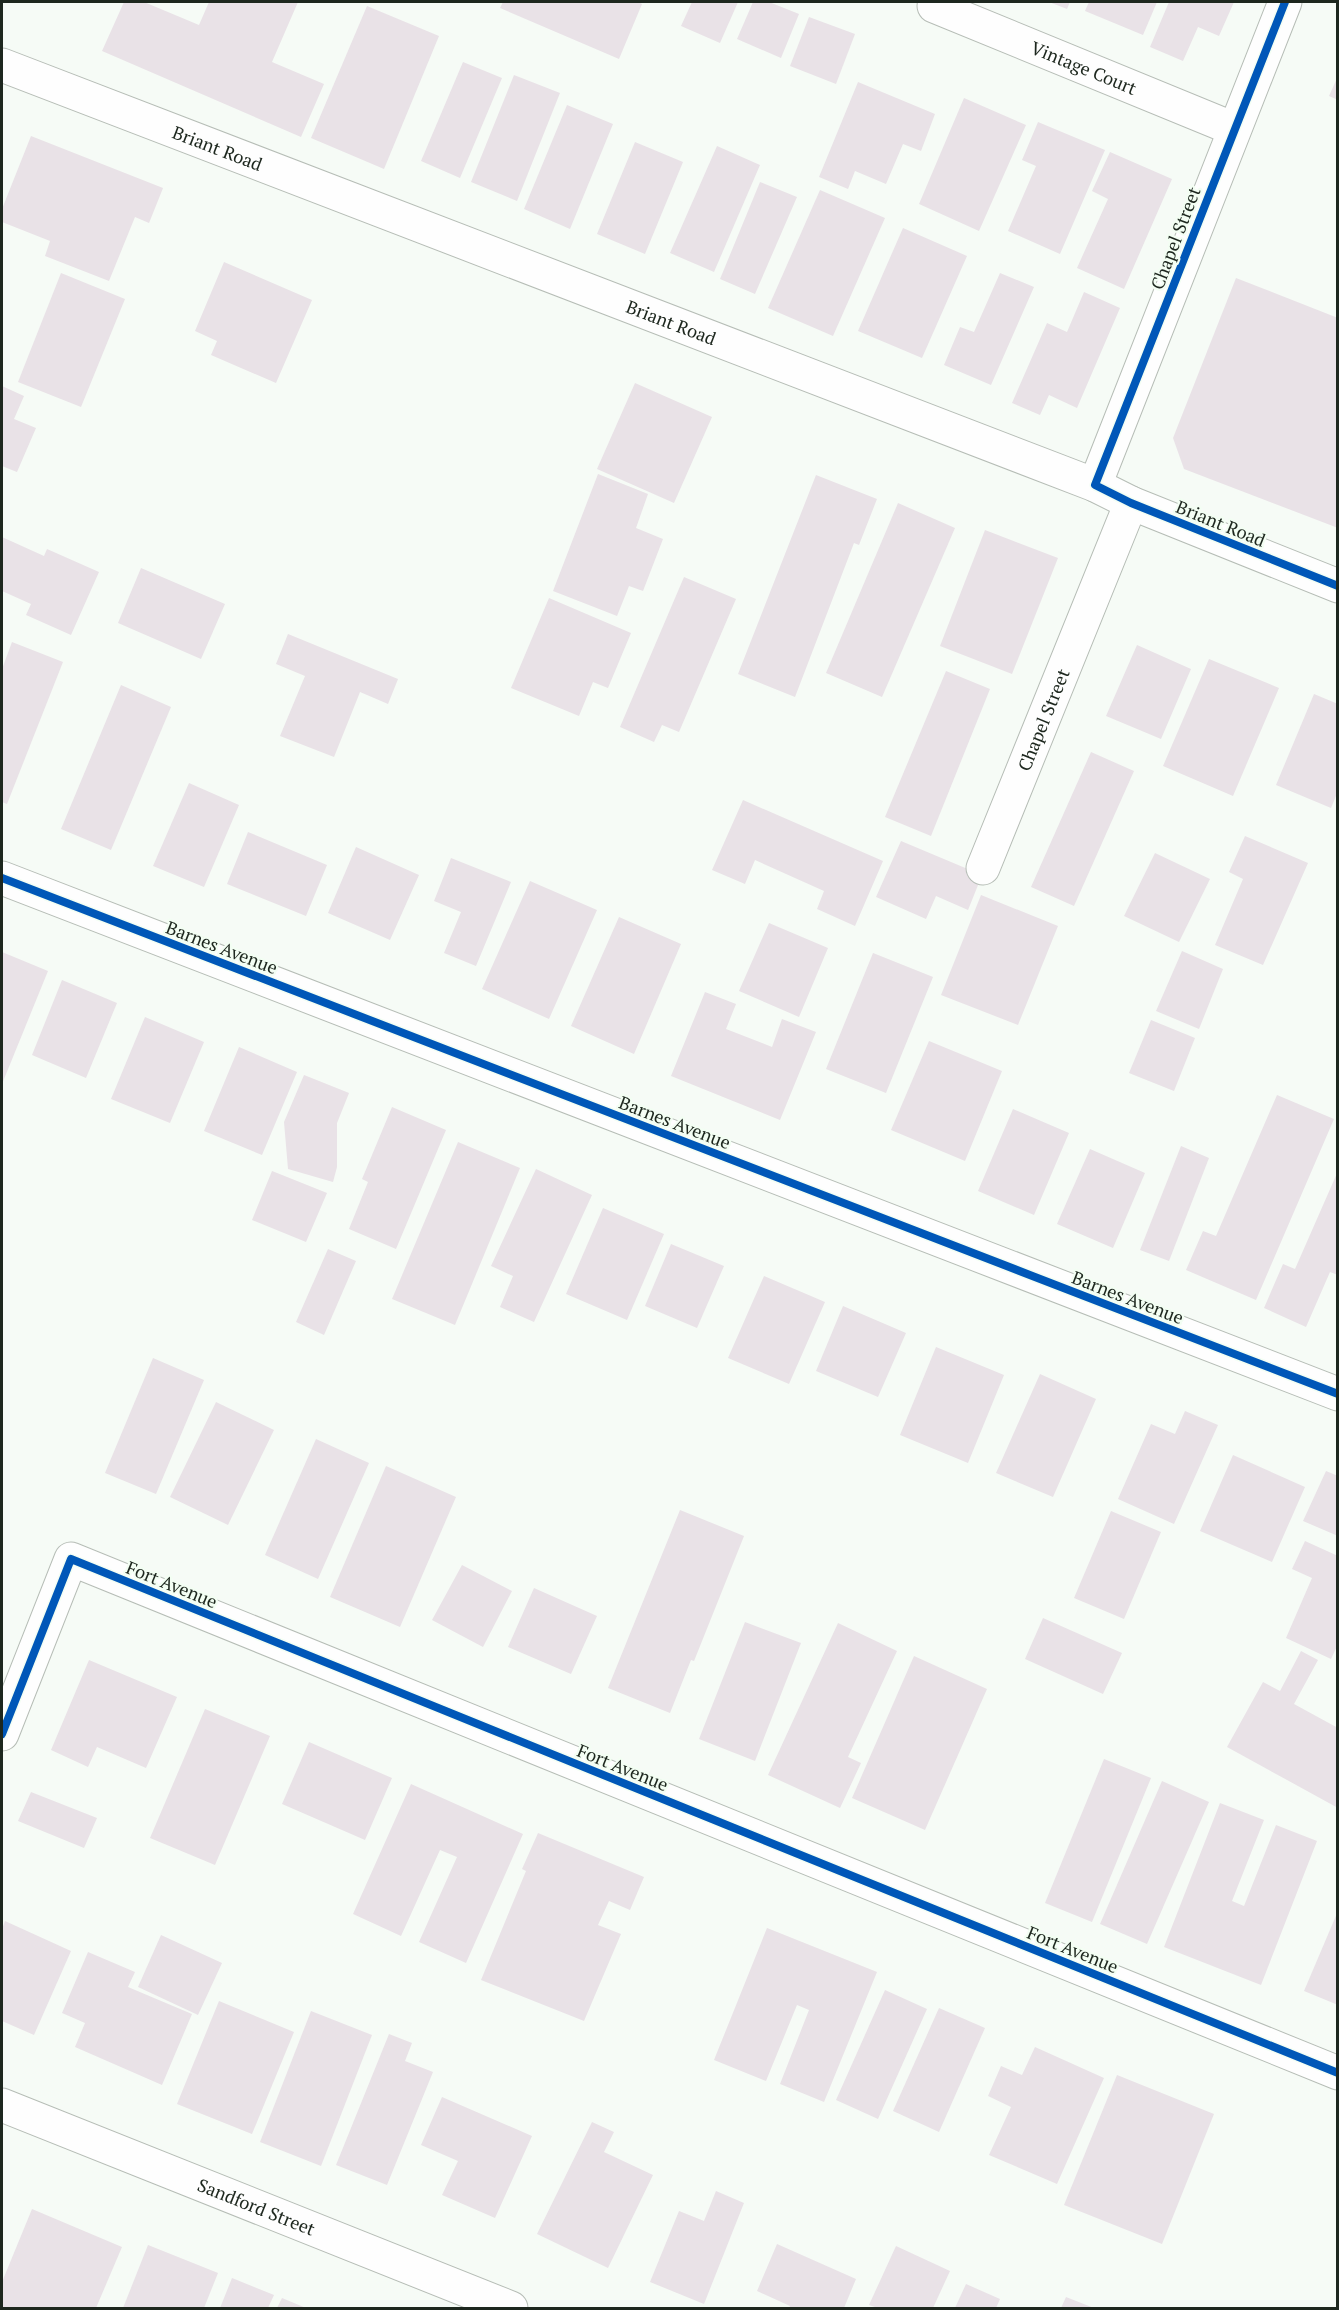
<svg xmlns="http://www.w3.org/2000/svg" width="1339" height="2310" viewBox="0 0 1339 2310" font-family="'PT Serif',serif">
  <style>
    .building { fill: #e9e2e7 }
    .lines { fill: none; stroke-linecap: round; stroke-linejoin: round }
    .minor-casing { stroke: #b6bdb6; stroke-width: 35 }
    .minor { stroke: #fefefe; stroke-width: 33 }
    .cycleway-casing { stroke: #f3fef3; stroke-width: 11 }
    .cycleway { stroke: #0057b8; stroke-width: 8 }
    .labels { text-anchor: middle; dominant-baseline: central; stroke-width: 4.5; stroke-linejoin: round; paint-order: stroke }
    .street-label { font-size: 18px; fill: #1d271e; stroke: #f3fef3 }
  </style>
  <rect width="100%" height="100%" fill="#f6fbf6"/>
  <g class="building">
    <path d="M124,2H144L199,25L209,2H298L272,62L324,84L301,137L102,51Z"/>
    <path d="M503,2H638L642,4L619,59L500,8Z"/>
    <path d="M692,2H738L720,43L681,26Z"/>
    <path d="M753,2H769L799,14L781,58L737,39Z"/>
    <path d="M1049,2H1070L1067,9Z"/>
    <path d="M1089,2H1157L1143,35L1085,11Z"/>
    <path d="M1169,2H1234L1219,36L1198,27L1183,61L1150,47Z"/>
    <path d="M367,6L439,36L384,169L311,138Z"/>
    <path d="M809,17L855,34L836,84L790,66Z"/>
    <path d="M463,62L502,78L460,178L421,161Z"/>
    <path d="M514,75L560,93L517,201L471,182Z"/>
    <path d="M1338,76V100L1329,96Z"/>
    <path d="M858,82L935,114L921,151L903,144L886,184L855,171L848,189L819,177Z"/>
    <path d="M964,98L1026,125L979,231L919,204Z"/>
    <path d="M567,105L613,124L570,229L524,209Z"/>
    <path d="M1038,122L1105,150L1060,254L1008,231L1036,166L1022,160Z"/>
    <path d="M31,136L163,188L149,223L135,217L109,281L45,256L50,241L2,222V209Z"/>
    <path d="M635,142L683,162L645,254L597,234Z"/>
    <path d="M717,146L760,165L714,272L670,253Z"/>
    <path d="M1110,152L1172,179L1124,289L1077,268L1108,199L1092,191Z"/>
    <path d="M760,182L797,197L755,294L720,279Z"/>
    <path d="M820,190L885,218L833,336L768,308Z"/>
    <path d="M903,228L967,256L922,358L858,331Z"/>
    <path d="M224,262L312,300L276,383L211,355L217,341L195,331Z"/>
    <path d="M61,273L125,299L81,407L18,382Z"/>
    <path d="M1000,273L1034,287L991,385L944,365L960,327L974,332Z"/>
    <path d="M1236,278L1338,318V528L1184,469L1173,438Z"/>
    <path d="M1084,292L1120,308L1077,408L1049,395L1040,415L1012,403L1047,323L1067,332Z"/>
    <path d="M635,383L712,417L674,503L597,469Z"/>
    <path d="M2,386L24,396L14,419L36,428L17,472L2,466Z"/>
    <path d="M598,474L648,494L636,528L663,539L643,591L629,586L617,616L553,591Z"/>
    <path d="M816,475L877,499L859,545L854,543L795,697L738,674Z"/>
    <path d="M898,503L955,528L882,697L826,673Z"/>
    <path d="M985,530L1058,558L1012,674L940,646Z"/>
    <path d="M2,537L44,556L47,549L99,572L71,635L26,615L31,604L2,591Z"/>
    <path d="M141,568L225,604L201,659L118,623Z"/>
    <path d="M684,577L736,599L679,732L662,725L654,742L620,727Z"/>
    <path d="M549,598L631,633L608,688L593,682L579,716L511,688Z"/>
    <path d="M288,634L398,679L388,704L360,692L334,757L280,736L305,676L276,664Z"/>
    <path d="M12,642L63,662L7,804L2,802V669Z"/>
    <path d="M1137,645L1191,669L1161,739L1106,716Z"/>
    <path d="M1209,659L1279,688L1233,796L1163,766Z"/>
    <path d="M946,671L990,689L931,836L885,817Z"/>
    <path d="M121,685L171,707L111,850L61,829Z"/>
    <path d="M1314,694L1338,704V791L1331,808L1276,785Z"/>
    <path d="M1091,752L1134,771L1074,906L1031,887Z"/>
    <path d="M189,783L239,805L204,887L153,866Z"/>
    <path d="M743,800L883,861L855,926L817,909L824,891L755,860L745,884L712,870Z"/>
    <path d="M248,832L327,865L306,916L227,884Z"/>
    <path d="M1245,836L1308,863L1263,965L1215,945L1243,879L1229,872Z"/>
    <path d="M901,841L982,875L968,910L936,896L926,919L876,897Z"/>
    <path d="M356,847L419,875L390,940L328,913Z"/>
    <path d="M1155,853L1210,879L1179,942L1124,916Z"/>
    <path d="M451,858L511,882L476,966L444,953L461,912L434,901Z"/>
    <path d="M530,881L597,910L549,1019L482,989Z"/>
    <path d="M981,895L1058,926L1018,1025L941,995Z"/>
    <path d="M619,917L681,944L634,1054L571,1026Z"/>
    <path d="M769,923L828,948L799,1017L739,991Z"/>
    <path d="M1182,951L1223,969L1199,1029L1156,1011Z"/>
    <path d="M2,952L48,971L2,1084Z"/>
    <path d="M873,953L933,977L886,1093L826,1069Z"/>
    <path d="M62,980L117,1003L86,1078L32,1055Z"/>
    <path d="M705,992L736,1004L726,1029L772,1047L782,1019L816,1032L780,1120L671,1076Z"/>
    <path d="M145,1017L204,1042L170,1123L111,1099Z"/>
    <path d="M1151,1020L1195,1038L1174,1091L1129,1073Z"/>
    <path d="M929,1041L1002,1071L965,1161L891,1130Z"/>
    <path d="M239,1047L297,1072L262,1155L204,1131Z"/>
    <path d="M304,1075L349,1093L337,1123V1167L333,1182L288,1169L284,1122Z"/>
    <path d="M1277,1095L1334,1119L1256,1300L1186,1270L1203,1231L1216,1236Z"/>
    <path d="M392,1107L446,1130L396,1249L349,1229L368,1182L362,1179Z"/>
    <path d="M1013,1109L1069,1133L1034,1215L978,1191Z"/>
    <path d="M458,1142L520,1168L455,1325L392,1299Z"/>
    <path d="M1181,1146L1209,1158L1169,1261L1140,1250Z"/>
    <path d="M1090,1149L1145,1173L1113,1248L1057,1224Z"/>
    <path d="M536,1169L592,1195L534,1322L500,1307L513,1276L491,1266Z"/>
    <path d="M272,1171L327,1193L306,1242L252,1220Z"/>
    <path d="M1338,1171V1275L1330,1272L1306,1327L1264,1308L1283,1264L1295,1269Z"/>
    <path d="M603,1208L664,1234L627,1320L566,1294Z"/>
    <path d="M671,1244L724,1266L697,1328L645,1306Z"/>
    <path d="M328,1249L356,1261L324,1335L296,1322Z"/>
    <path d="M764,1276L825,1302L789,1384L728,1358Z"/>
    <path d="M843,1306L906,1333L878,1397L816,1371Z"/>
    <path d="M936,1347L1004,1375L968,1463L900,1435Z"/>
    <path d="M153,1358L204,1380L156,1494L105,1473Z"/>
    <path d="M1040,1374L1096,1399L1053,1497L996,1473Z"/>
    <path d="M216,1402L274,1430L228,1525L170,1497Z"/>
    <path d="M1185,1411L1218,1425L1174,1524L1118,1499L1151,1424L1175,1434Z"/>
    <path d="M316,1439L369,1463L318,1579L265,1555Z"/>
    <path d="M1233,1455L1305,1487L1272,1562L1200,1531Z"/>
    <path d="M386,1466L456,1497L400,1627L330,1597Z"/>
    <path d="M1326,1471L1338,1476V1536L1303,1521Z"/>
    <path d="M680,1510L744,1536L694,1661L691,1660L670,1713L608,1688Z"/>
    <path d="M1111,1511L1161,1532L1124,1619L1074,1598Z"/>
    <path d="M1305,1541L1338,1556V1644L1331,1659L1286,1638L1312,1578L1292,1569Z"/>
    <path d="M462,1565L512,1591L483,1647L432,1620Z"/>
    <path d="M534,1588L597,1616L571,1674L508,1647Z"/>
    <path d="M1043,1618L1122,1653L1103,1694L1025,1659Z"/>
    <path d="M745,1622L801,1643L755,1761L699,1739Z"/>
    <path d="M838,1623L897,1651L848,1757L861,1763L840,1808L768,1775Z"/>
    <path d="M1301,1651L1318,1660L1294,1704L1338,1728V1808L1227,1747L1263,1682L1280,1691Z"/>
    <path d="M914,1656L987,1689L925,1830L852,1798Z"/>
    <path d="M89,1660L177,1697L146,1768L97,1747L88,1767L51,1750Z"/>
    <path d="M205,1709L270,1736L215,1865L150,1838Z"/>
    <path d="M309,1742L392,1778L365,1840L282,1804Z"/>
    <path d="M1104,1759L1151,1778L1092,1922L1045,1903Z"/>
    <path d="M1162,1781L1209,1802L1147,1944L1100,1924Z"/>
    <path d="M411,1784L523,1834L466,1963L419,1942L457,1857L440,1850L401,1936L353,1914Z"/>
    <path d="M31,1792L97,1818L84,1848L18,1821Z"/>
    <path d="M1220,1803L1264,1820L1232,1901L1244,1906L1276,1825L1317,1841L1261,1985L1164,1947Z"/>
    <path d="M538,1833L644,1877L630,1910L609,1901L598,1925L621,1934L584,2021L481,1980L526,1871L522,1869Z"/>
    <path d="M1338,1911V2005L1304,1991Z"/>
    <path d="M5,1921L71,1951L34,2035L2,2021V1929Z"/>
    <path d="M767,1928L877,1972L824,2102L780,2084L809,2010L797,2005L766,2081L714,2060Z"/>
    <path d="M161,1935L222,1963L198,2015L138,1987Z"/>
    <path d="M88,1952L135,1972L128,1987L192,2014L162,2085L75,2047L85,2023L62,2013Z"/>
    <path d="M885,1990L927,2009L878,2119L836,2100Z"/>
    <path d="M219,2001L294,2032L252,2134L177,2104Z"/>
    <path d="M939,2008L985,2028L939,2132L893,2111Z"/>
    <path d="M311,2011L372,2035L321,2166L260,2142Z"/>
    <path d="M389,2034L412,2043L405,2061L433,2072L387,2185L336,2165Z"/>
    <path d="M1035,2047L1104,2078L1057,2184L989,2155L1011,2107L988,2096L1001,2066L1022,2075Z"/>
    <path d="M1117,2075L1214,2114L1162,2244L1064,2205Z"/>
    <path d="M442,2097L532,2136L495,2218L442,2195L458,2161L421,2145Z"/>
    <path d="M592,2122L614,2132L604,2152L653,2175L608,2268L537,2234Z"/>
    <path d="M716,2191L744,2203L704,2304L650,2282L679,2211L704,2221Z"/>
    <path d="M32,2209L122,2247L96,2308H2V2282Z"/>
    <path d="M777,2244L856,2279L844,2308H789L790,2306L757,2291Z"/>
    <path d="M148,2245L218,2273L204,2308H123Z"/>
    <path d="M896,2246L950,2271L933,2308H878L869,2305Z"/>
    <path d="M232,2278L274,2295L268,2308H220Z"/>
    <path d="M966,2284L1000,2299L996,2308H955Z"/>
    <path d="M1066,2297L1094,2308H1061Z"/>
    <path d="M282,2298L306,2308H277Z"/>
  </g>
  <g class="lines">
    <g class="minor-casing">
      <g id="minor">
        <path id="s1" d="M934,6L1234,129"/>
        <path id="s2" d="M2,65L1095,485L1131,503L1338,586"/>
        <path d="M1095,485L1285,2"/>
        <path id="s3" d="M983,868L1131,503"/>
        <path d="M2,878L1338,1394"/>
        <path d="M2,1734L71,1559L1338,2073"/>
        <path id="s4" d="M2,2105L511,2308"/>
      </g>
    </g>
    <use href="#minor" class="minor"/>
    <g class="cycleway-casing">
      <g id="cycleway">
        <path d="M1285,2L1095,485L1131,503L1338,586"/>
        <path d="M2,878L1338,1394"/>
        <path d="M2,1734L71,1559L1338,2073"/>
      </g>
    </g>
    <use href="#cycleway" class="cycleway"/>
  </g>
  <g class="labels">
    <g class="street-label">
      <text stroke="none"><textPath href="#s1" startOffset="162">Vintage Court</textPath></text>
      <text stroke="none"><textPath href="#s2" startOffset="231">Briant Road</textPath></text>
      <text transform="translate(1175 238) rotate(-69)">Chapel Street</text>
      <text stroke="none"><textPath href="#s2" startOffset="717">Briant Road</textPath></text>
      <text transform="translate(1221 523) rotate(22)">Briant Road</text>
      <text stroke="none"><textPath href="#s3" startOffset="160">Chapel Street</textPath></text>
      <text transform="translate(222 947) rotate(21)">Barnes Avenue</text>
      <text transform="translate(675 1122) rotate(21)">Barnes Avenue</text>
      <text transform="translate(1128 1297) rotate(21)">Barnes Avenue</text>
      <text transform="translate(172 1584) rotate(22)">Fort Avenue</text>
      <text transform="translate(623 1767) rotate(22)">Fort Avenue</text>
      <text transform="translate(1073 1949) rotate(22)">Fort Avenue</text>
      <text stroke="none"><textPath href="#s4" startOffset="274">Sandford Street</textPath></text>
    </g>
  </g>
  <rect width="1339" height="2310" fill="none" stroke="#1d271e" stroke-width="6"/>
</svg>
